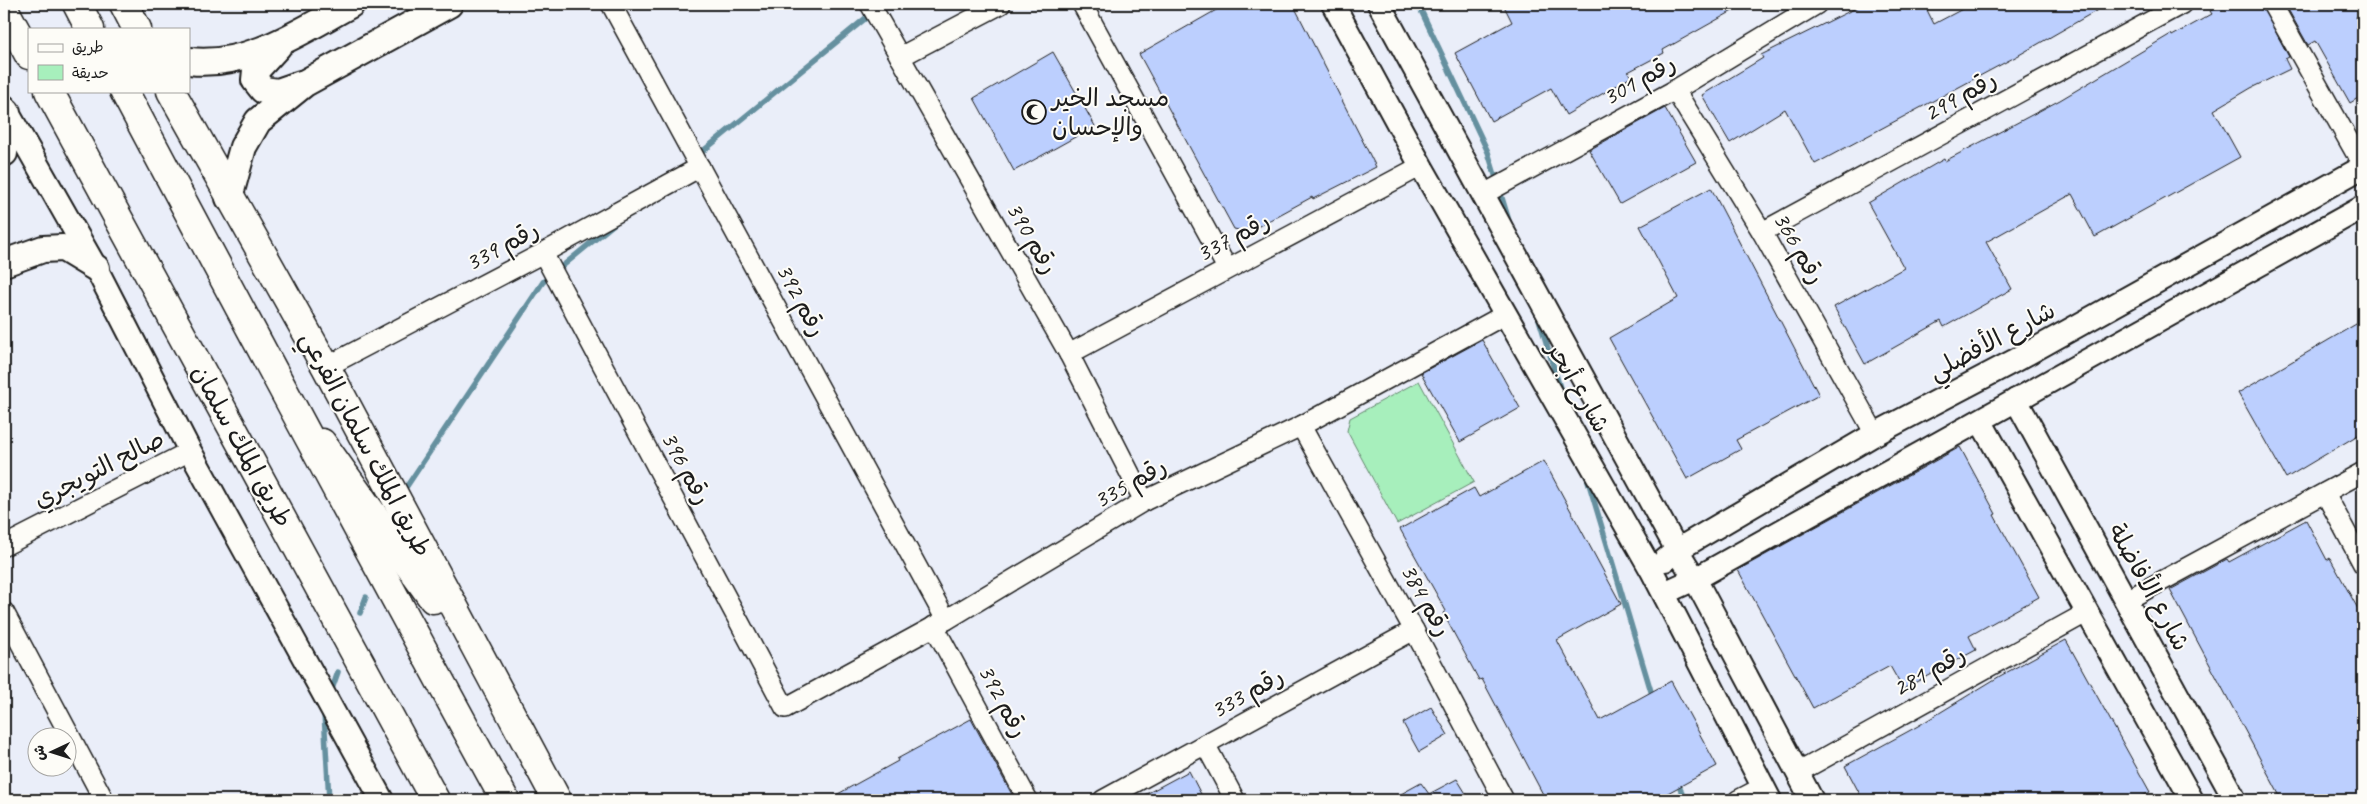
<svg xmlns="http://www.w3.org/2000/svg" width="2367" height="804" viewBox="0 0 2367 804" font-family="Caveat,'Playpen Sans Arabic',sans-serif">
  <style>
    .green { fill: #a7efbc; stroke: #62866c }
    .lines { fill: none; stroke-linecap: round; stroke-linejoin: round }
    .stream { stroke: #65909f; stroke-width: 5.5 }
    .building { fill: #bccffe; stroke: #1c1c1c }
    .minor-casing { stroke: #1c1c1c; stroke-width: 22 }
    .tertiary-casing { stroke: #1c1c1c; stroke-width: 26 }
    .secondary-casing { stroke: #1c1c1c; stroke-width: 30 }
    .primary-casing { stroke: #1c1c1c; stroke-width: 31 }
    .trunk-casing { stroke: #1c1c1c; stroke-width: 31 }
    .minor { stroke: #fdfcf7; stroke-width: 19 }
    .tertiary { stroke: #fdfcf7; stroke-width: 22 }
    .secondary { stroke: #fdfcf7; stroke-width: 26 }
    .primary { stroke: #fdfcf7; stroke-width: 28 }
    .trunk { stroke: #fdfcf7; stroke-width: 28 }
    .labels { text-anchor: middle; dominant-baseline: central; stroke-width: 4; stroke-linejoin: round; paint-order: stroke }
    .street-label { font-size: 25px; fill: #1c1c1c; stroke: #fdfcf7 }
    .poi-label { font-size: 25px; fill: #1c1c1c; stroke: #fdfcf7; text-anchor: start }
  </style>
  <rect width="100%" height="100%" fill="#eaeef9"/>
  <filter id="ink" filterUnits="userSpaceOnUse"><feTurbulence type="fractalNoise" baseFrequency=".02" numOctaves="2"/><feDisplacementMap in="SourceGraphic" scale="10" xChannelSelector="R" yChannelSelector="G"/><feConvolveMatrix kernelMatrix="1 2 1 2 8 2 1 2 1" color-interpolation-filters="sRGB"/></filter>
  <g filter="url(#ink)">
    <path class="green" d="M1419,381L1474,482L1397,524L1347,431L1350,418Z"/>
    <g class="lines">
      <g class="stream">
        <path d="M1418,4L1488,152L1510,224"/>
        <path d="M697,156L883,4"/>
        <path d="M1538,316L1561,391"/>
        <path d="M1586,474L1653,698"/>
        <path d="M407,486L543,282L615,223"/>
        <path d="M360,613L366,597"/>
        <path d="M332,689L338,672"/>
        <path d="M324,713L329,800"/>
        <path d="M1678,781L1684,800"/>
      </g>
    </g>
    <g class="building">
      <path d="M1216,4H1293L1376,167L1313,199L1312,197L1248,232L1234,229L1139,54L1218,9Z"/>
      <path d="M1503,4H1745L1663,50L1664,53L1628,72L1631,77L1566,115L1551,88L1491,121L1455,53L1512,22Z"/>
      <path d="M1864,4H1924L1934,24L1972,4H2108L2019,55L1815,164L1785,109L1730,143L1702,95L1763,58L1761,55Z"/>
      <path d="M2224,4H2261L2289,57L2285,59L2290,69L2251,88L2214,110L2240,157L2095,237L2072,194L1986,242L2012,289L1944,327L1941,321L1865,364L1834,307L1904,268L1868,203L1944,159L1945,161L2060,100L2171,34L2172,36L2212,14L2210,11Z"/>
      <path d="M2285,4H2363V12L2356,17L2363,29V95L2350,103L2315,41L2308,45Z"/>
      <path d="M1053,52L1095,126L1014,171L974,98Z"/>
      <path d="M1665,108L1696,162L1620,204L1589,150Z"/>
      <path d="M1711,188L1819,395L1736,440L1741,449L1687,479L1609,338L1678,298L1640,226Z"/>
      <path d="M2363,320V432L2286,478L2238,393Z"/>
      <path d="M1482,340L1520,408L1460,442L1421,373Z"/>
      <path d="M1960,447L1996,514L1994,515L2039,597L1969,636L1976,650L1903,689L1890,666L1813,708L1738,570Z"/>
      <path d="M1544,461L1621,604L1557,640L1600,720L1671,681L1717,766L1655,800H1546L1482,679L1479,680L1443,613L1446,611L1400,529L1474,488L1479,497Z"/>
      <path d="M2306,520L2327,560L2330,558L2363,618V800H2282L2170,590L2227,559L2229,562Z"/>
      <path d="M2066,640L2150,792L2135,800H1863L1845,766L1918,726L2000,676Z"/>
      <path d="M1431,707L1448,735L1419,752L1403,723Z"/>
      <path d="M971,719L1015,800H827L898,761L897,759Z"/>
      <path d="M1189,771L1204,800H1135Z"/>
      <path d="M1457,779L1470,800H1390L1421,783L1429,794Z"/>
    </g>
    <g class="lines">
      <g class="minor-casing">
        <g id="minor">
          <path d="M611,4L946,620"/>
          <path d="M870,4L1069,354L1144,501"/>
          <path d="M1082,4L1227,268"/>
          <path d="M2272,4L2363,166"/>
          <path d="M900,57L1001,4"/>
          <path d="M1675,90L1762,232L1875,434"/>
          <path d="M1482,195L1675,90L1817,4"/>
          <path d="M1762,232L2182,4"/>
          <path d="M543,253L785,708L946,620L1144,501L1301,426L1506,314"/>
          <path d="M1069,354L1421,166"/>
          <path d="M326,367L543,253L700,167"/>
          <path d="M1301,426L1414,630L1504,800"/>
          <path d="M2325,493L2363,564"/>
          <path d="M4,546L190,451"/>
          <path d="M2125,601L2363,472"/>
          <path d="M4,612L104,800"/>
          <path d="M934,626L1028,800"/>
          <path d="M1205,744L1235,800"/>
          <path d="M1797,773L2086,613"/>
          <path d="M1103,800L1414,630"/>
          <path d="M1738,800L1763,787"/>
        </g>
      </g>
      <g class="tertiary-casing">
        <g id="tertiary">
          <path d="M1333,4L1421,166L1652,571L1770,800"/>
          <path d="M1379,4L1677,550L1695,579L1812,800"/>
          <path d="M4,106L96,268L190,451L382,800"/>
          <path d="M2016,400L2235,800"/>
          <path d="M1981,422L2192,800"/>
          <path d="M1665,560L1677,550L1875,434L2014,361L2363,167"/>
          <path d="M1664,593L1695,579L2363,207"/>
        </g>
      </g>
      <g class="secondary-casing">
        <g id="secondary">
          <path d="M278,46L256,70L255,80L263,90L278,92L301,84"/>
          <path d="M189,61C248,68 301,31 351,4"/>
          <path d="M4,153L7,112"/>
          <path d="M229,198L243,147L258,121L305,83L449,4"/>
          <path d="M4,263L43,249L63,248L96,268"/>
        </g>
      </g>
      <g class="primary-casing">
        <g id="primary">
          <path d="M124,4L137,29"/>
          <path d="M171,91L326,367L557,800"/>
          <path d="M322,443L433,599"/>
        </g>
      </g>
      <g class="trunk-casing">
        <g id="trunk">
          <path d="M77,4L90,29"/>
          <path d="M4,9L29,55"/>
          <path d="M49,91L435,800"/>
          <path d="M124,91C250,328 376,565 505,800"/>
        </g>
      </g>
      <use href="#minor" class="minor"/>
      <use href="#tertiary" class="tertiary"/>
      <use href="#secondary" class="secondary"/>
      <use href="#primary" class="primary"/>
      <use href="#trunk" class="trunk"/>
    </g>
  </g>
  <defs>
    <g id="mosque-ring" transform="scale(1.25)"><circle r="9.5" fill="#fdfcf7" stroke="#1c1c1c" stroke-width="1.5"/><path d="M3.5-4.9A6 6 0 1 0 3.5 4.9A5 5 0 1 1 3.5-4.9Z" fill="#1c1c1c"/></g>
  </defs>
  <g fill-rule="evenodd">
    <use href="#mosque-ring" x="1034" y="112"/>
  </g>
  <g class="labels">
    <g class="street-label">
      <text transform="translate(1639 80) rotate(-29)">رقم 301</text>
      <text transform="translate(1960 96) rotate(-29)">رقم 299</text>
      <text transform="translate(1233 237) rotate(-28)">رقم 337</text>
      <text transform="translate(1032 238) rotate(60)">رقم 390</text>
      <text transform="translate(502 246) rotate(-28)">رقم 339</text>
      <text transform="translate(1799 248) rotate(60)">رقم 366</text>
      <text transform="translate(801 300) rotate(62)">رقم 392</text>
      <text transform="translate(1992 341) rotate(-28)">شارع الأفضلي</text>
      <text transform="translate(1578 387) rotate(60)">شارع أبحر</text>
      <text transform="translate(366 444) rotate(62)">طريق الملك سلمان الفرعي</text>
      <text transform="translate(242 446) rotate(61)">طريق الملك سلمان</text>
      <text transform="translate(686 468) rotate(62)">رقم 396</text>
      <text transform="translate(99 469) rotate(-27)">صالح التويجري</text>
      <text transform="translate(1130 483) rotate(-29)">رقم 335</text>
      <text transform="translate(2149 587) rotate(61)">شارع الأفاضلة</text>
      <text transform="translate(1426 600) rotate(61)">رقم 384</text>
      <text transform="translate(1929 671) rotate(-29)">رقم 281</text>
      <text transform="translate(1247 693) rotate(-29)">رقم 333</text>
      <text transform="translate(1003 701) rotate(62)">رقم 392</text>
    </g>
    <g class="poi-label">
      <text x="1052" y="98">مسجد الخير<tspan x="1052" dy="29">والإحسان</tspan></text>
    </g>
  </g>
  <rect width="2367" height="804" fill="none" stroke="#fdfcf7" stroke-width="20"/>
  <rect x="10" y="10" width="2347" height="784" fill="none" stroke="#1c1c1c" stroke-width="2" filter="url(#ink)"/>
  <rect x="28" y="28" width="162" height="65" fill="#fdfcf7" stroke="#a3a29f"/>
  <rect x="38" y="44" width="25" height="8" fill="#fdfcf7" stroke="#a3a29f"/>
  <text x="72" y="52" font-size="15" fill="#1c1c1c">طريق</text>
  <rect x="38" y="65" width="25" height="15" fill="#a7efbc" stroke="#a3a29f"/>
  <text x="72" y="78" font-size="15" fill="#1c1c1c">حديقة</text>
  <g transform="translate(52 752) rotate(266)"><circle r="24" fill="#fdfcf7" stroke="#a3a29f"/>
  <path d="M0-4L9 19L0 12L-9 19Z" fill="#1c1c1c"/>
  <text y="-8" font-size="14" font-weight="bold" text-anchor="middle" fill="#1c1c1c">ش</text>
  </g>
</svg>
